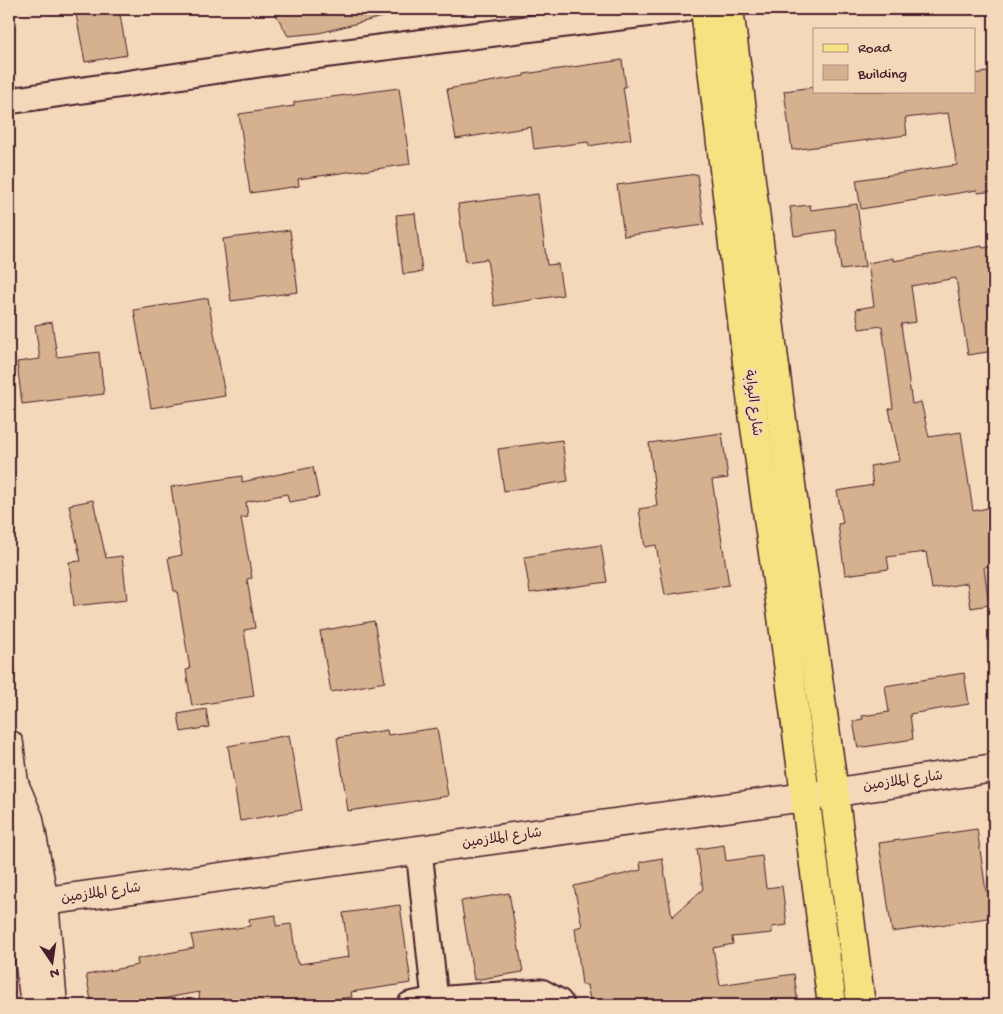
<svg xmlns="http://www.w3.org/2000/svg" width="1003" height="1014" viewBox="0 0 1003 1014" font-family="'Gochi Hand','Playpen Sans Arabic',sans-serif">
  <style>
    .building { fill: #d5b18f; stroke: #4a1f2b }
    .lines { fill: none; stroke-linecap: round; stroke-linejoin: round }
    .street-casing { stroke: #4a1f2b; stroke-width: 29 }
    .secondary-casing { stroke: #4a1f2b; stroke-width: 31 }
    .primary-casing { stroke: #4a1f2b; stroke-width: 31 }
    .street { stroke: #f3d8ba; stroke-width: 25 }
    .secondary { stroke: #f3d8ba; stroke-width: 28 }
    .primary { stroke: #f6e281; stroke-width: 28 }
    .labels { text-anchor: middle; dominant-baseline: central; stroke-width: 4.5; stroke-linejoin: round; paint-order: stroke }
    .street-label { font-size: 14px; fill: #4a1f2b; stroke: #f3d8ba }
  </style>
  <rect width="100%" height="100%" fill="#f3d8ba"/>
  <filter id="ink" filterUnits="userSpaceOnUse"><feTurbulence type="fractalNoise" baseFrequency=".02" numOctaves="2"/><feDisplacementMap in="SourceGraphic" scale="10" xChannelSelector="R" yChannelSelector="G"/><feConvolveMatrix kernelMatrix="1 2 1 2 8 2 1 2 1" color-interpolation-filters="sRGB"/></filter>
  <g filter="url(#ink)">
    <g class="building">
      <path d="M75,9H119L127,55L85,62Z"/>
      <path d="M273,9H386V16L319,33L288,36Z"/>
      <path d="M622,60L626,87H623L631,139L589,146L588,142L534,149L531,127L456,139L447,89L524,76V74Z"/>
      <path d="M994,71V191L978,193L977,190L861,209L856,180L957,165L948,113L905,118L907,135L792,150L784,91L814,87V91H974V74Z"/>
      <path d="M399,88L410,164L362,171V170L298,179L299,186L250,193L239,114L294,106V102Z"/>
      <path d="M697,174L704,225L624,236L617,185Z"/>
      <path d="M538,194L547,265L558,264L563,295L494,306L487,259L466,262L458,204Z"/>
      <path d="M857,204L865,267L841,270L836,230L794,236L790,207L810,205L811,210Z"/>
      <path d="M415,213L422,272L403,274L396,215Z"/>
      <path d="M290,230L298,292L231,301L223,239Z"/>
      <path d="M982,246L983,248L994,246V351L968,355L956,278L911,286L916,322L901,324L912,404L921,402L929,437L961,432L973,511L988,508L994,548V565L984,567L989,605L971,608L967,583L932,589L926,552L887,557L889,569L845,575L838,524L843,523L837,491L873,485L870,466L900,461L889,409L893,408L882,326L859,329L856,309L874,306L868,263L893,258V261Z"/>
      <path d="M208,298L225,396L151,408L134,310Z"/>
      <path d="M52,322L57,357L99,352L104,394L22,404L17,362L40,359L35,325Z"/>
      <path d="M722,433L728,478L712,480L729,585L665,595L656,545L645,547L639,509L657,506L649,443Z"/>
      <path d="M562,440L568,481L504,491L498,449Z"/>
      <path d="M313,467L319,497L289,502L287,494L246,502L248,517L241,518L252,578L247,579L255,628L244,630L254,696L192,706L186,670L190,669L177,591H174L168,558L182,555L171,487L242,476V482Z"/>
      <path d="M93,500L106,558L122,556L127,600L74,606L69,562L81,561L69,505Z"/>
      <path d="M601,545L607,582L530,593L524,557Z"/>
      <path d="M374,621L385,682L331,692L320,631Z"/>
      <path d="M964,673L969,704L910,714L913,739L858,748L853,721L863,719L862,716L889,712L885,686Z"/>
      <path d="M206,709L209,727L181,732L178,714Z"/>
      <path d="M437,728L448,796L348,811L337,738L387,730L388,735Z"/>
      <path d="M289,735L302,810L240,821L228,746Z"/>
      <path d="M977,829L986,891L994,889V917L892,932L879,843Z"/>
      <path d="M724,845L726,861L762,856L766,888L782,886L787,925L772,927V933L732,937L733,944L713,948L720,985L794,974L798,1005H591L587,985H582L575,928L582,926L574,886L641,870L640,862L662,858L672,917L703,889L697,849Z"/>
      <path d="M509,893L523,972L474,980L461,901Z"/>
      <path d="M400,905L411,983L351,992L352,997L291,1005H206V1002L200,1003L199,992L139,1003V1005H92L86,975L138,965L137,959L194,948L191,935L250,926L249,919L276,915V926L291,924L297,963H299V964L349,957L343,913Z"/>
    </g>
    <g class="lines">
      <g class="street-casing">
        <g id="street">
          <path d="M9,101L307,57L683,9"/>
          <path d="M419,850L435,1000"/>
          <path d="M410,1005L435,1000L541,992L559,1002L561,1005"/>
        </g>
      </g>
      <g class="secondary-casing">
        <g id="secondary">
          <path d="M9,744L14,783L9,820L19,905L30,965L35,1005"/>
          <path d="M15,786L29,819L44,902L53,1005"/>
          <path d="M9,906L805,797L994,768"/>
        </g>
      </g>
      <g class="primary-casing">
        <g id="primary">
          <path d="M705,9L753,413L782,616L832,1005"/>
          <path d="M729,9L780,406L834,792L861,1005"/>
        </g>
      </g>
      <use href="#street" class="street"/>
      <use href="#secondary" class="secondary"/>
      <use href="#primary" class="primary"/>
    </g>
  </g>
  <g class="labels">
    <g class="street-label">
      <text transform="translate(752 403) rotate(83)">شارع البوابة</text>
      <text transform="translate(903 782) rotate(-8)">شارع الملازمين</text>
      <text transform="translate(502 839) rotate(-8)">شارع الملازمين</text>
      <text transform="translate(101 894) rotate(-8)">شارع الملازمين</text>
    </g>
  </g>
  <rect width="1003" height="1014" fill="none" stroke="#f3d8ba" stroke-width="30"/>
  <rect x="15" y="15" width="973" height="984" fill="none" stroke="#4a1f2b" stroke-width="2" filter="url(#ink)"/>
  <rect x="813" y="28" width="162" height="65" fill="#f3d8ba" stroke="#af8e81"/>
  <rect x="823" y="44" width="25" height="8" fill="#f6e281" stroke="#af8e81"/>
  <text x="858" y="52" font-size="15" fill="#4a1f2b">Road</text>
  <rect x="823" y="65" width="25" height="15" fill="#d5b18f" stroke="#af8e81"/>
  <text x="858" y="78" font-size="15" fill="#4a1f2b">Building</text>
  <g transform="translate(52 962) rotate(167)" stroke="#f3d8ba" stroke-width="4" paint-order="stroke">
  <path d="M0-4L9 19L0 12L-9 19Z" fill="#4a1f2b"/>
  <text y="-8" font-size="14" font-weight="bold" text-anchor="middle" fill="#4a1f2b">N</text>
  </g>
</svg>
